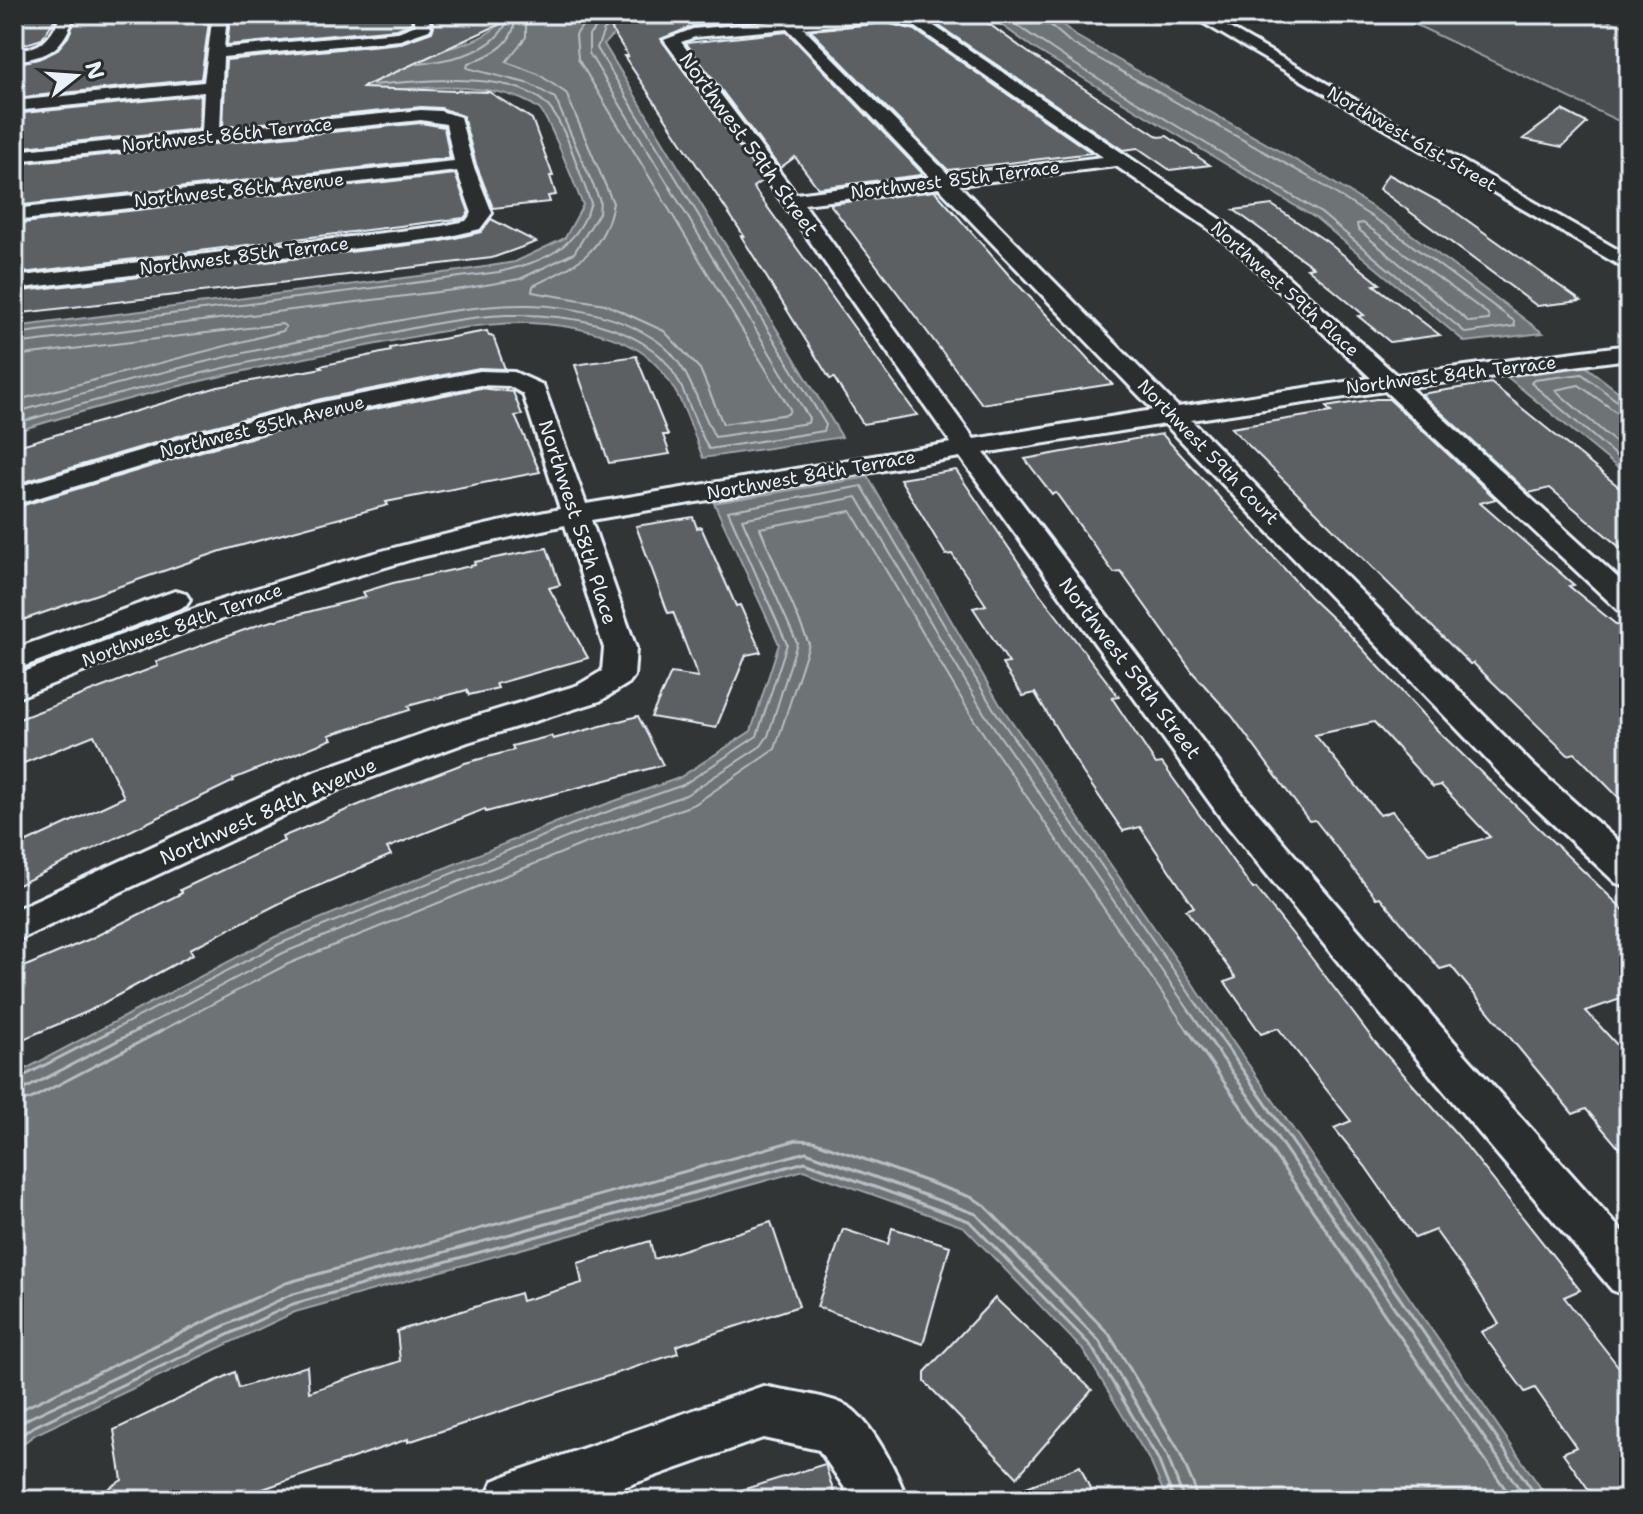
<svg xmlns="http://www.w3.org/2000/svg" width="1643" height="1514" viewBox="0 0 1643 1514" font-family="'Shantell Sans',sans-serif">
  <style>
    .green { fill: #494d4f; stroke: #989fa4; stroke-width: 2 }
    .water { fill: #6e7376; stroke: #9fa5aa; stroke-width: 2 }
    .lines { fill: none; stroke-linecap: round; stroke-linejoin: round }
    .shore-far1 { stroke: #b7bfc4; stroke-width: 2 }
    .shore { stroke: #b7bfc4; stroke-width: 3 }
    .building { fill: #5c6063; stroke: #e8f1f8; stroke-width: 2; fill-rule: evenodd }
    .minor-casing { stroke: #e8f1f8; stroke-width: 6 }
    .minor { fill: #2a2d2e; fill-rule: evenodd }
    .labels { text-anchor: middle; dominant-baseline: central; stroke-width: 6; stroke-linejoin: round; paint-order: stroke }
    .far-street-label { font-size: 18px; fill: #e8f1f8; stroke: #2a2d2e }
    .street-label { font-size: 20px; fill: #e8f1f8; stroke: #2a2d2e }
  </style>
  <rect width="100%" height="100%" fill="#323536"/>
  <filter id="ink" filterUnits="userSpaceOnUse"><feTurbulence type="fractalNoise" baseFrequency=".0125" numOctaves="2"/><feDisplacementMap in="SourceGraphic" scale="16" xChannelSelector="R" yChannelSelector="G"/><feConvolveMatrix kernelMatrix="1 2 1 2 8 2 1 2 1" color-interpolation-filters="sRGB"/></filter>
  <g filter="url(#ink)">
    <path class="green" d="M1393,14H1590L1629,28V126Z"/>
    <g class="water">
      <path d="M494,14H669C644,18 621,23 604,44L842,437L703,458C689,422 679,384 649,358C622,334 565,324 529,323C475,322 420,336 367,346C248,368 129,396 14,432V327L459,271L515,262L565,238L583,205C575,187 550,118 539,109C491,71 361,94 302,99C341,85 380,70 419,57C448,47 473,46 498,26Z"/>
      <path d="M986,14H1050L1076,36L1320,174L1391,219L1543,333L1465,342L1317,219L1035,49Z"/>
      <path d="M1584,365L1629,400V477L1506,376Z"/>
      <path d="M868,477L999,703L1549,1500H1167L1151,1463L1084,1351L964,1227L804,1170L295,1312L36,1434L14,1450V1075L275,937L570,817L679,778L751,731L779,644L714,503Z"/>
    </g>
    <g class="lines">
      <g class="shore-far1">
        <path d="M526,14V37L506,62L538,74L566,93L613,203C603,255 576,264 533,286L532,292L605,304L664,331L700,369L723,424L788,414L790,409L578,59L576,35L590,14"/>
        <path d="M1000,14L1076,65L1321,213L1466,333L1515,326L1514,321L1386,226L1316,181L1071,43L1048,23L1045,14"/>
        <path d="M418,64C448,60 491,54 506,24"/>
        <path d="M1363,223L1488,314L1489,320L1469,322L1358,229L1357,224Z"/>
        <path d="M14,334L499,272C544,261 576,250 591,203C580,176 567,127 548,106C514,69 419,81 373,85"/>
        <path d="M14,344L462,289L520,279L574,253L599,213L600,201L555,98L530,84L467,68L468,64C490,55 514,46 515,19"/>
        <path d="M14,356L282,324L286,327L283,331L14,401"/>
        <path d="M1629,405L1621,404L1582,374L1534,380L1531,383L1629,467"/>
        <path d="M14,413C124,380 236,353 349,331C408,319 469,304 529,305C572,306 620,316 656,340C690,363 696,403 715,437L808,423L809,418L589,53V35L610,14"/>
        <path d="M1629,416L1616,412L1579,385L1555,390L1629,454"/>
        <path d="M14,424C127,390 241,362 357,340C406,330 456,317 507,315C554,314 614,320 653,350C685,374 689,416 709,449L824,431L826,425L597,48L604,30L633,14"/>
        <path d="M109,1032L279,944L573,824L683,785L757,736L787,644L728,511L862,486L993,708L1216,1032"/>
        <path d="M134,1032L283,953L576,834L686,795L761,746L768,736L797,643L742,519L857,497L984,713L1204,1032"/>
        <path d="M159,1032L288,964L581,845L695,804L775,749L809,644L760,528L851,511L974,720L1189,1032"/>
      </g>
      <g class="shore">
        <path d="M1188,1030L1513,1500"/>
        <path d="M1203,1030L1527,1500"/>
        <path d="M1215,1030L1539,1500"/>
        <path d="M14,1081L113,1030"/>
        <path d="M14,1091L25,1089L138,1030"/>
        <path d="M14,1103L31,1099L163,1030"/>
        <path d="M14,1413L286,1283L797,1140L813,1141L973,1198L984,1205L1109,1334L1178,1449L1194,1486L1196,1500"/>
        <path d="M14,1428L29,1418L290,1295L806,1152L976,1214L1099,1341L1167,1455L1184,1500"/>
        <path d="M14,1440L33,1427L293,1304L805,1162L969,1221L1091,1346L1158,1459L1174,1500"/>
      </g>
    </g>
    <g class="building">
      <path d="M14,14H58L42,39L14,48Z"/>
      <path d="M78,14H200L199,22H209L201,79L14,98V64L38,59L56,51L68,37Z"/>
      <path d="M294,14H410L412,23L397,29L227,45L230,20Z"/>
      <path d="M430,14H522L361,88L489,92L532,119L553,176H550L556,195L548,196L550,202L493,208L476,164L463,116L441,108L421,107L223,127L226,60L401,43L432,32L434,26Z"/>
      <path d="M685,14H826L693,26L661,39L763,180L753,187L917,415L863,424L834,378L830,379L741,236H744L624,56H628L611,28Z"/>
      <path d="M914,14H975L1029,53L1159,137L1167,136L1210,165L1170,170L1138,148L1123,150L936,24Z"/>
      <path d="M886,23L915,30L1092,153L948,170L810,30Z"/>
      <path d="M787,32L922,173L921,175L818,188L795,157L780,168L686,43Z"/>
      <path d="M201,95L199,129L14,148V114Z"/>
      <path d="M1562,110L1587,123L1562,147L1523,139Z"/>
      <path d="M421,123L444,127L450,158L14,206V164Z"/>
      <path d="M455,174L469,212L464,218L14,274V224Z"/>
      <path d="M1388,174L1447,206L1581,301L1537,306L1379,189Z"/>
      <path d="M935,191L1009,275L1112,384L982,404L830,204Z"/>
      <path d="M1272,205L1326,241L1380,284L1374,285L1440,335L1390,342L1358,316L1364,315L1307,268L1313,267L1234,210Z"/>
      <path d="M491,219L536,242L492,258L14,314V292L442,241L481,232Z"/>
      <path d="M487,331L489,336H493L505,369L479,368L321,399L195,431L14,485V447L218,387L322,368L320,366L391,351L390,348Z"/>
      <path d="M636,356L668,435H663L670,454L609,463L575,365Z"/>
      <path d="M1491,383L1629,495V555L1550,488L1529,493L1421,394Z"/>
      <path d="M480,388L513,392L522,415L515,416L540,472L386,502L388,505L221,551L14,623V508L215,447L324,419Z"/>
      <path d="M1376,399H1389L1496,499L1480,503L1574,585L1569,586L1629,635V808L1575,753L1568,755L1473,663L1470,664L1231,428L1331,412L1326,407Z"/>
      <path d="M1162,434L1309,596L1349,634L1438,731L1629,915V996L1586,1011L1629,1058V1160L1586,1109L1573,1114L1451,966L1440,969L1380,897L1376,898L1315,820L1309,821L1232,716L1194,674L1121,572L1114,573L1056,493L1052,494L1025,459ZM1374,722L1433,787L1441,785L1490,837L1430,854L1392,811L1380,815L1315,735Z"/>
      <path d="M956,470L1040,594L1119,697L1112,698L1156,764L1162,763L1253,889L1256,888L1310,956L1375,1042L1460,1138L1580,1290L1564,1297L1629,1380V1500H1596L1563,1453L1576,1447L1535,1388L1525,1392L1481,1332L1499,1324L1476,1287L1435,1230L1415,1238L1365,1166L1334,1128L1351,1121L1278,1028L1261,1034L1225,982L1236,978L1186,910L1194,907L1140,827L1123,831L1083,773L1035,693L1023,696L1002,664L1009,663L973,608L986,605L952,554L946,555L900,479Z"/>
      <path d="M693,517L697,528L701,527L736,606L740,605L761,652L746,655L716,728L651,717L671,673L698,677L673,612L668,613L636,526Z"/>
      <path d="M547,548L560,585L549,588L588,658L496,684L498,688L469,695L467,690L408,706L410,710L329,735L332,739L233,779L234,781L14,887V848L124,797L94,735L14,767V721L158,666L156,662L261,624L366,597L363,592L393,583L475,565L474,562Z"/>
      <path d="M638,716L663,765L486,812L485,809L387,848L391,855L292,897L190,949L193,954L89,1011L14,1043V971L90,939L182,893L180,890L284,841L282,837L380,796L465,763L514,750L512,746L551,736L553,739Z"/>
      <path d="M771,1222L799,1306L676,1346L678,1353L408,1442V1439L263,1489L242,1500H90L122,1480L114,1430L235,1372L239,1388L307,1366L309,1392L400,1361L397,1331L520,1293L522,1301L582,1283L578,1263L650,1241L654,1259Z"/>
      <path d="M892,1228L950,1246L923,1344L817,1307L843,1229L888,1244Z"/>
      <path d="M995,1298L1092,1390L1017,1477L925,1382V1372Z"/>
      <path d="M825,1464L836,1500H730L729,1494Z"/>
      <path d="M1080,1466L1095,1500H999L998,1498Z"/>
    </g>
    <g class="lines">
      <g class="minor-casing">
        <g id="minor">
          <path d="M61,14H75C62,50 51,56 14,61V51C42,48 51,40 61,14Z"/>
          <path d="M213,14H227L224,48L398,32L416,25L413,14H427L431,27L429,30L400,40L223,57L220,130L421,110L440,111L460,117L473,165L492,213L480,229L442,238L14,289V277L442,226L466,221L472,213L457,171L14,221V209L454,161L446,124L421,120L14,161V151L202,132L204,92L14,111V101L204,82Z"/>
          <path d="M859,14H907L934,26L1219,218L1255,247L1396,375L1629,345V359L1409,387L1629,588V613L1618,610L1385,391L1191,420L1533,765L1629,851V887L1616,883L1509,783L1165,424L984,453L1247,800L1462,1051L1629,1239V1297L1612,1290L1432,1077L1221,818L960,457L591,520L636,648L634,676L629,683L600,701L468,742L340,789L14,942V910L316,771L444,726L578,685L602,671L604,648L565,525L416,558L302,592L190,630L14,699V676C192,605 372,546 560,509L523,394L509,386L480,385L323,416L214,444L14,505V488L196,434L322,402L480,371L514,372L543,385L586,504L951,443L784,204L664,40L693,29ZM886,20L916,27L1103,157L949,175L803,28ZM788,29L930,177L796,194L681,42L695,37ZM1116,166L1205,226L1241,255L1371,378L1178,407L959,185ZM939,188L1153,410L974,439L804,204Z"/>
          <path d="M1188,14H1205L1629,256V271Z"/>
          <path d="M175,591L186,594L190,600L186,606L14,670V649Z"/>
          <path d="M763,1386C785,1391 837,1396 853,1410C875,1429 898,1473 907,1500H853L819,1450L763,1438L587,1500H485L493,1481L512,1473Z"/>
        </g>
      </g>
      <use href="#minor" class="minor"/>
    </g>
  </g>
  <g class="labels">
    <g class="far-street-label">
      <text transform="translate(227 135) rotate(-6)">Northwest 86th Terrace</text>
      <text transform="translate(1412 139) rotate(30)">Northwest 61st Street</text>
      <text transform="translate(955 180) rotate(-7)">Northwest 85th Terrace</text>
      <text transform="translate(239 190) rotate(-6)">Northwest 86th Avenue</text>
      <text transform="translate(244 256) rotate(-7)">Northwest 85th Terrace</text>
      <text transform="translate(1285 289) rotate(42)">Northwest 59th Place</text>
      <text transform="translate(1451 375) rotate(-7)">Northwest 84th Terrace</text>
      <text transform="translate(262 427) rotate(-14)">Northwest 85th Avenue</text>
      <text transform="translate(1208 452) rotate(46)">Northwest 59th Court</text>
      <text transform="translate(811 475) rotate(-10)">Northwest 84th Terrace</text>
      <text transform="translate(182 625) rotate(-20)">Northwest 84th Terrace</text>
    </g>
    <g class="street-label">
      <text transform="translate(749 144) rotate(54)">Northwest 59th Street</text>
      <text transform="translate(578 522) rotate(72)">Northwest 58th Place</text>
      <text transform="translate(1130 668) rotate(53)">Northwest 59th Street</text>
      <text transform="translate(268 811) rotate(-24)">Northwest 84th Avenue</text>
    </g>
  </g>
  <rect width="1643" height="1514" fill="none" stroke="#2a2d2e" stroke-width="48"/>
  <rect x="24" y="24" width="1595" height="1466" fill="none" stroke="#e8f1f8" stroke-width="3" filter="url(#ink)"/>
  <g transform="translate(76 76) rotate(73)" stroke="#2a2d2e" stroke-width="6" paint-order="stroke">
  <path d="M0-6L14 30L0 20L-14 30Z" fill="#e8f1f8"/>
  <text y="-12" font-size="22" font-weight="bold" text-anchor="middle" fill="#e8f1f8">N</text>
  </g>
</svg>
